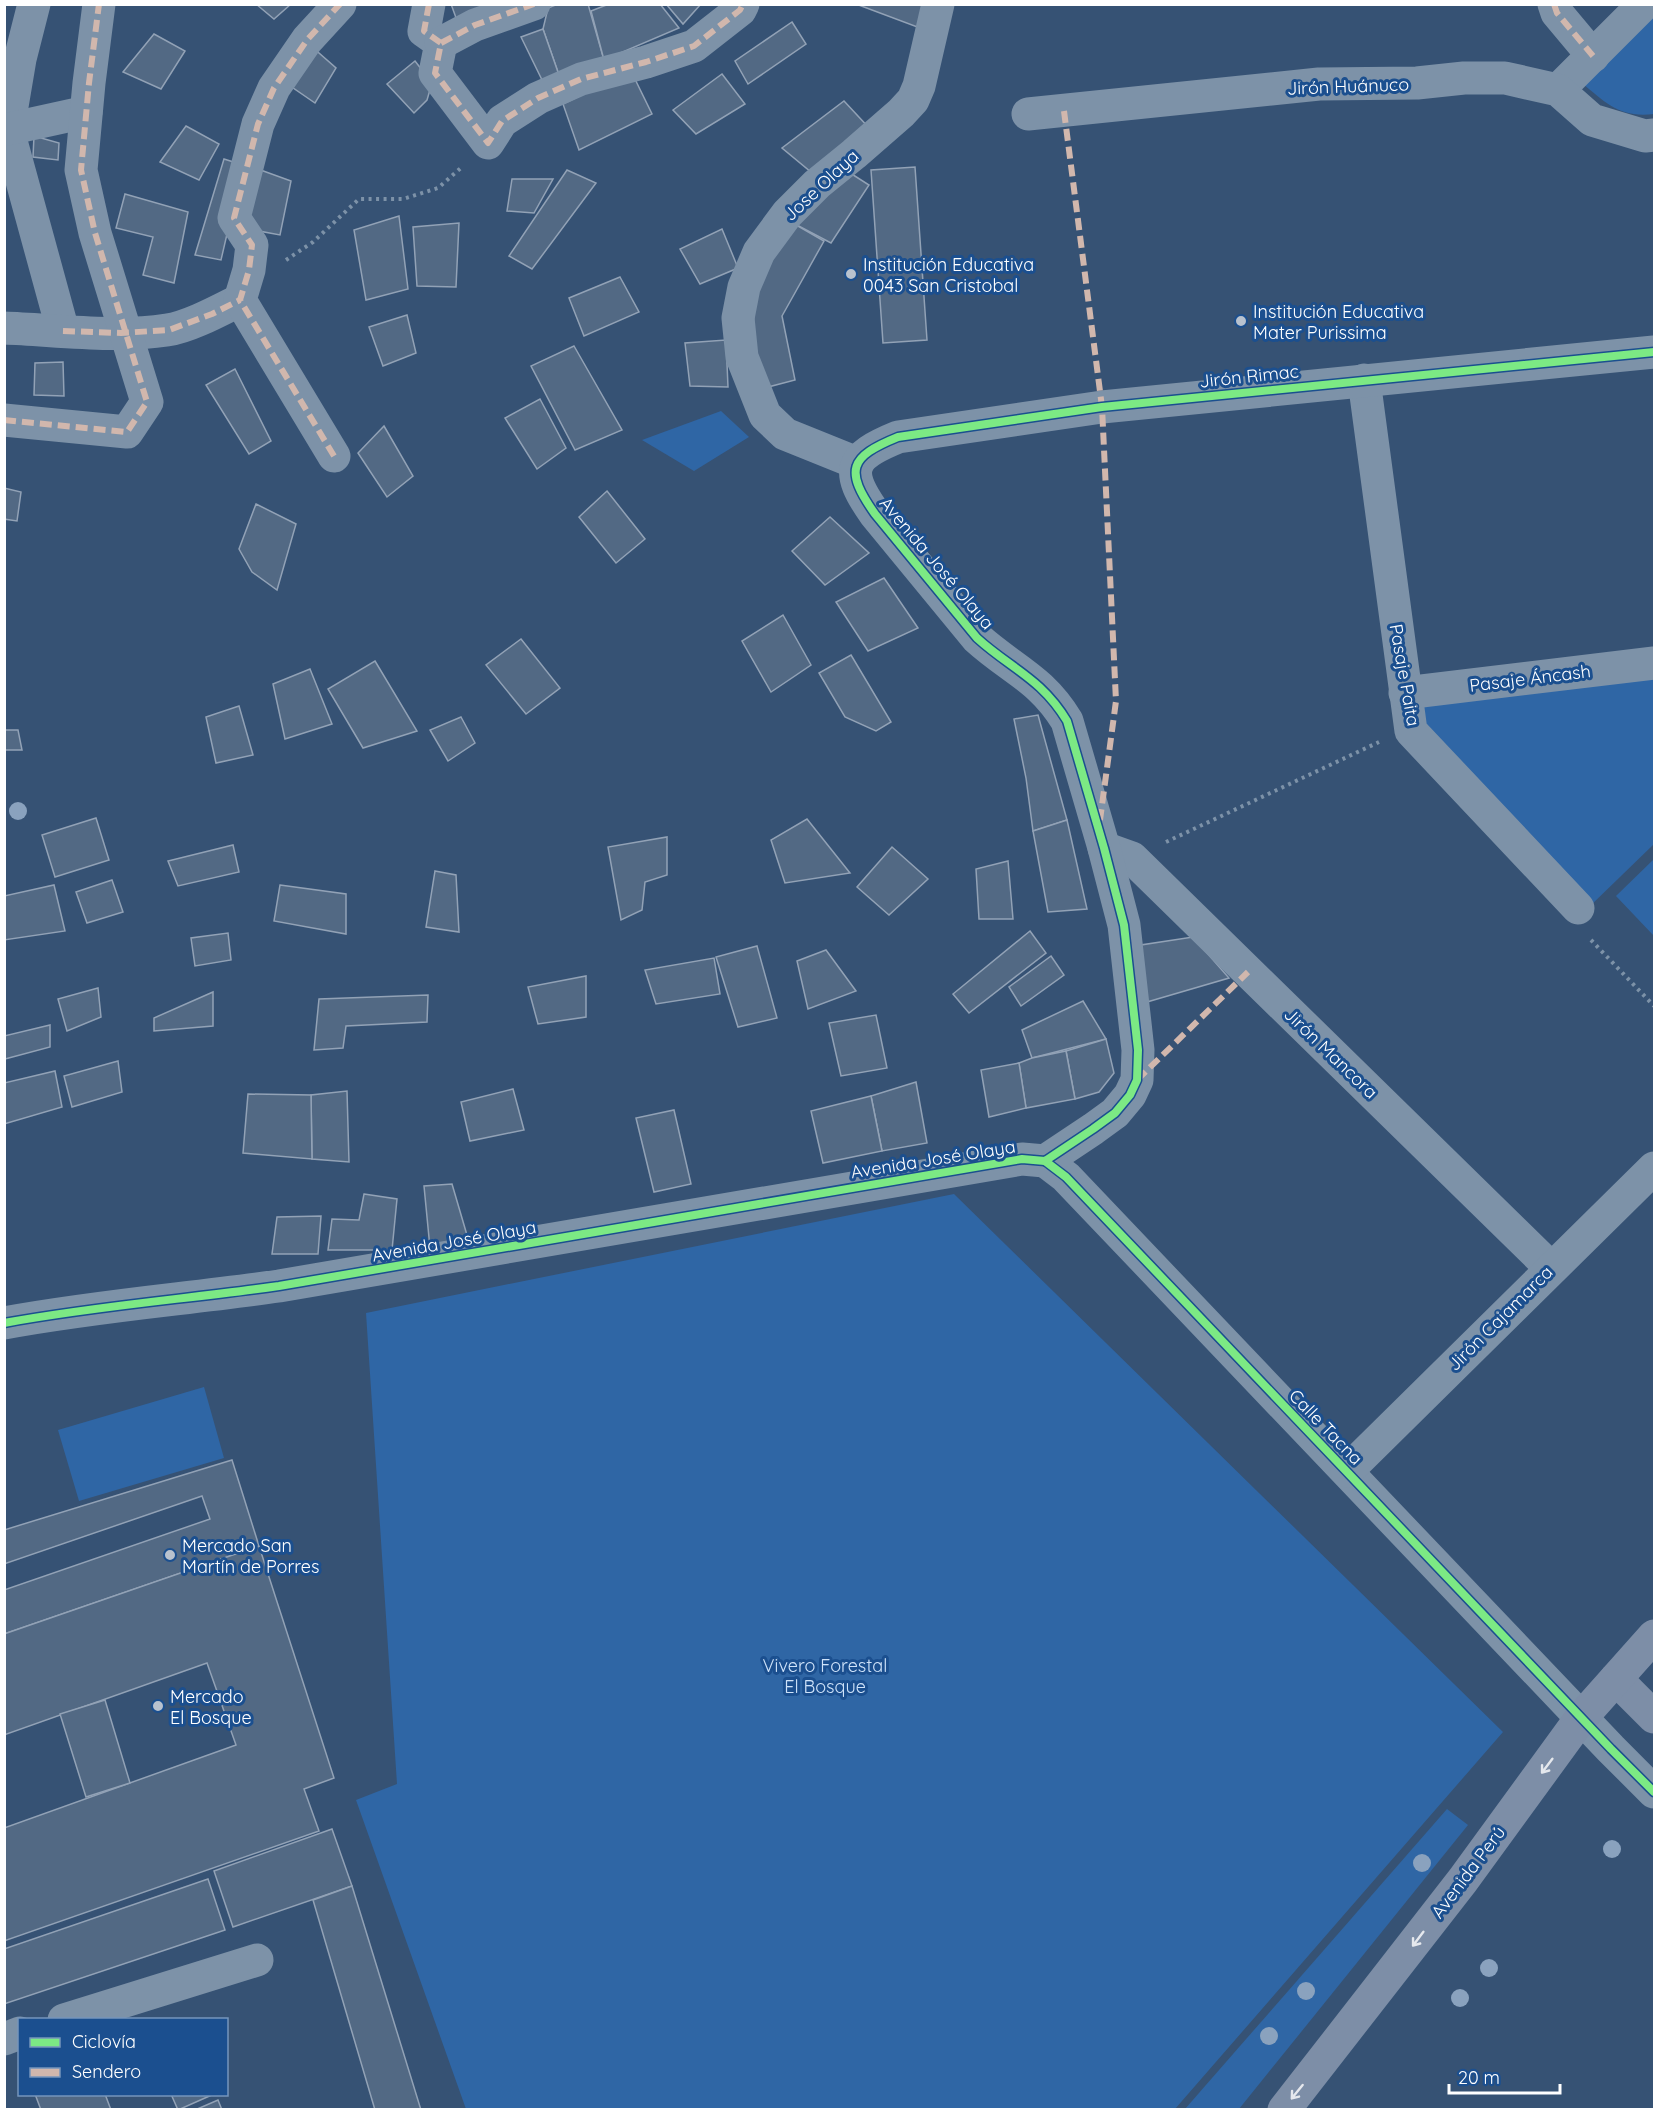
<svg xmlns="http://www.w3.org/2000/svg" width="1659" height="2114" viewBox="0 0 1659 2114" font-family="Quicksand,sans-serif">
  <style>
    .green { fill: #2f66a5 }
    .building { fill: #526984; stroke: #92a2b6; stroke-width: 1.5 }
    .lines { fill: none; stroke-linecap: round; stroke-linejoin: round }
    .path { stroke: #7d92a8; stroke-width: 4; stroke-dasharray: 3 4.5; stroke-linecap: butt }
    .minor { stroke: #7d92a8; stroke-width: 33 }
    .major { stroke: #7d8ea7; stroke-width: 33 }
    .quiet { stroke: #d1b7ad; stroke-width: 6; stroke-dasharray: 12 6; stroke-linecap: butt }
    .cycleway-casing { stroke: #1b4f8f; stroke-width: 11 }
    .cycleway { stroke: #7ce984; stroke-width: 8 }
    .tree { fill: #8aa2be }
    .oneway { stroke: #e5e8ed }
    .poi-dot { fill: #b9c2ce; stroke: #1b4f8f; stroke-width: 2 }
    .labels { text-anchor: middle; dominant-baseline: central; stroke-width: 6; stroke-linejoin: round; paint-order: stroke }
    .street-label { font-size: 18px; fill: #fff; stroke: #1b4f8f }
    .poi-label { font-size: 18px; fill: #fff; stroke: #1b4f8f; text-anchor: start }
    .park-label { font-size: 18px; fill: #cfe3fa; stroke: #1b4f8f }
  </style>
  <rect width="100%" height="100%" fill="#365274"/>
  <g class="green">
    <path d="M1654,8V114C1620,118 1607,104 1582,83Z"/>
    <path d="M721,411L749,437L694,471L642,440Z"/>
    <path d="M1654,676V844L1587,909L1422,732L1417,703Z"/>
    <path d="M1654,859V936L1616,896Z"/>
    <path d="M954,1194L1503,1732L1175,2109H466L356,1800L397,1784L366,1313Z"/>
    <path d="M204,1387L224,1458L79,1501L58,1430Z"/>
    <path d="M1447,1809L1468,1825L1239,2109H1185Z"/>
  </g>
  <g class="building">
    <path d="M256,4H291L274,19Z"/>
    <path d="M451,4H480L483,15L459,26Z"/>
    <path d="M558,4H588L604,60L560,78L543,29L548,8Z"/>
    <path d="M609,4H660L679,28L604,60L591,11Z"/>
    <path d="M666,4H701L683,24Z"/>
    <path d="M856,4H924L920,28Z"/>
    <path d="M792,22L806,44L748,84L735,61Z"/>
    <path d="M543,29L560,78L545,86L521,37Z"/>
    <path d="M154,34L185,51L161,89L123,72Z"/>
    <path d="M311,46L336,68L315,103L286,83Z"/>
    <path d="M415,61L432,83L427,100L414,113L387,84Z"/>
    <path d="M631,71L652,114L579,150L563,104Z"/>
    <path d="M722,74L745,104L696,134L673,110Z"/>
    <path d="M844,101L870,129L811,172L782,148Z"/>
    <path d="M186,126L219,144L199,180L160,162Z"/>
    <path d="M34,136L59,143L58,160L33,157Z"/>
    <path d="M224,159L243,165L221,260L195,255Z"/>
    <path d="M915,167L927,340L883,343L871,170Z"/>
    <path d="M255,168L291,181L280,235L248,229Z"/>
    <path d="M567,170L596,183L532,269L509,256Z"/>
    <path d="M847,171L869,185L831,243L791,222Z"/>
    <path d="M512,179H553L534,213L507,211Z"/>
    <path d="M125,194L188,212L174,283L143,275L153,237L116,228Z"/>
    <path d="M399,216L408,289L366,300L354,230Z"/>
    <path d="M791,222L824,241L782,316L795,380L768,387L751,348L756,292Z"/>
    <path d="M459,223L456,287L417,286L413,227Z"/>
    <path d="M722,229L738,268L700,284L680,249Z"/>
    <path d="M620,277L639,312L584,336L569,298Z"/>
    <path d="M407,315L416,353L383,366L369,327Z"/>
    <path d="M726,340L728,387L690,386L685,343Z"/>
    <path d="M574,346L622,430L575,450L531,366Z"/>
    <path d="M63,362L64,396L34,395L35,363Z"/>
    <path d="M235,369L271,441L249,454L206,385Z"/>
    <path d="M540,399L566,448L537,469L505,418Z"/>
    <path d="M384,426L413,476L387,497L358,453Z"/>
    <path d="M4,488L21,492L17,521L4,519Z"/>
    <path d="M607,491L645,539L616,563L579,517Z"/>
    <path d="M256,504L296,524L277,590L252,572L239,549Z"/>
    <path d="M830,517L869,553L825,585L792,551Z"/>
    <path d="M884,578L918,628L868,651L836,602Z"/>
    <path d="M783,615L811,665L771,692L742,641Z"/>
    <path d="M521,639L560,688L526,714L486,665Z"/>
    <path d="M851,655L891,722L876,731L845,717L819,673Z"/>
    <path d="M375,661L417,731L363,748L328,689Z"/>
    <path d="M310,669L332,724L285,739L273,684Z"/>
    <path d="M239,706L253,755L216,763L206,717Z"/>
    <path d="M1038,715L1067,820L1033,831L1026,778L1014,719Z"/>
    <path d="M461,717L475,743L448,761L430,730Z"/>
    <path d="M4,730H18L22,750H4Z"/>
    <path d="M96,818L109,860L55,877L42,835Z"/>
    <path d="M807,819L850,873L785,883L771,840Z"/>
    <path d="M1067,820L1087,909L1048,912L1033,831Z"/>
    <path d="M667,837V875L645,882L642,910L621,920L608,847Z"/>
    <path d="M233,845L239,872L178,886L168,861Z"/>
    <path d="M892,847L928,879L889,915L857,887Z"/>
    <path d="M1008,861L1013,919H979L976,869Z"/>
    <path d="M435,871L456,875L459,932L426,927Z"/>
    <path d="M112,880L123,912L87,923L76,892Z"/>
    <path d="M54,885L65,931L4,940V896Z"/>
    <path d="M280,885L346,894V934L274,921Z"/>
    <path d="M1030,931L1046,953L969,1013L953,994Z"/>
    <path d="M228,933L231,960L195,966L191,938Z"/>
    <path d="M1193,937L1229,978L1147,1002L1141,945Z"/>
    <path d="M757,946L777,1018L738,1027L716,957Z"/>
    <path d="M826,950L856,991L808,1009L797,961Z"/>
    <path d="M1051,956L1064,975L1021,1006L1009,987Z"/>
    <path d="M714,958L720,994L656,1004L645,970Z"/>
    <path d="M586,976V1017L538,1024L528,987Z"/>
    <path d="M98,988L101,1017L67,1031L58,999Z"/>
    <path d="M213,992V1026L154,1031V1018Z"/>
    <path d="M428,995L427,1022L346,1026L343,1048L314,1050L319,999Z"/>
    <path d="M1083,1001L1106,1039L1032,1058L1022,1030Z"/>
    <path d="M876,1015L887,1068L841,1076L829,1023Z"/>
    <path d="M50,1025V1047L5,1059L4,1036Z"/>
    <path d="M1106,1039L1114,1073L1099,1092L1075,1099L1066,1051Z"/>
    <path d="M1066,1051L1075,1099L1026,1108L1019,1063L1032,1058Z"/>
    <path d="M118,1061L122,1092L72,1107L64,1076Z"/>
    <path d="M1019,1063L1026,1108L989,1117L981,1070Z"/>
    <path d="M55,1071L62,1107L4,1124V1083Z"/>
    <path d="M916,1082L927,1143L882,1151L871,1096Z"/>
    <path d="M513,1089L524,1130L470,1141L461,1102Z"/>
    <path d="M347,1091L349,1162L312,1159L311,1095Z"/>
    <path d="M248,1094L311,1095L312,1159L243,1153Z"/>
    <path d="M871,1096L882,1151L823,1163L811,1111Z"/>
    <path d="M674,1110L691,1184L654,1192L636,1118Z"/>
    <path d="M452,1184L469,1242L430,1248L424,1186Z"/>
    <path d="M364,1194L397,1199L392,1250H328L332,1219L359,1220Z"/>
    <path d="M321,1216L318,1254H272L277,1217Z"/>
    <path d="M232,1460L259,1546L4,1634V1590L210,1519L202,1496L4,1564V1530Z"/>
    <path d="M259,1546L334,1778L304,1789L319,1831L4,1941V1828L236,1745L207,1663L4,1735V1634Z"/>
    <path d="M105,1700L130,1783L86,1797L60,1714Z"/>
    <path d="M332,1829L352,1886L233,1927L214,1871Z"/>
    <path d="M208,1879L225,1930L4,2004V1949Z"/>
    <path d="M352,1886L421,2110H375L313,1900Z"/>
    <path d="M35,2094H105L111,2110H41Z"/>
    <path d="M171,2094H214L178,2110Z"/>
    <path d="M218,2100L222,2110H195Z"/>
  </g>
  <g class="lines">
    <g class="path">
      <path d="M286,260L313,242L359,199H403L438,188L462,167"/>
      <path d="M1166,842L1379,742"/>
      <path d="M1591,940L1654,1006"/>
    </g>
    <g class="minor">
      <path d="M34,4L20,59L8,130L63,331"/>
      <path d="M429,4L424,31L441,43L435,73L488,143L502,121L538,98L581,79L646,62L694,46L740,10L743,4"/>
      <path d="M1554,4L1557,13L1593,56"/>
      <path d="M441,43L475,25L534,4"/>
      <path d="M1558,90L1644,4"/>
      <path d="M1028,114L1319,84L1417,83L1464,78H1505L1558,90L1592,120L1645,136L1654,135"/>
      <path d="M4,130L86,112"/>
      <path d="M4,328C57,330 116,338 167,330C189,327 220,310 240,300"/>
      <path d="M1364,380L1411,731L1578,908"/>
      <path d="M4,420L127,432L147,402L95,233L81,170L89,83L99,4"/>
      <path d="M334,456L240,300L249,270L252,245L234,218L258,124L274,88L307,40L340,4"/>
      <path d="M857,463L785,434L765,415L742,357L738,318L744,287L759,252L787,214L817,184L854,154L901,113L913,100L919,86L938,4"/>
      <path d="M1405,693L1654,663"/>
      <path d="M1104,848L1132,858L1551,1268"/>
      <path d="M1045,1161L1066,1177L1611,1749L1654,1792"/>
      <path d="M4,1323C95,1306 187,1299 279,1286L1022,1159L1045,1161L1093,1129L1115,1113L1130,1095L1137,1080L1138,1050L1124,925L1104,848L1067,721C1041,678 1011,669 977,638L875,514C844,470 849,457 898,437L1102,407L1654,352"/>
      <path d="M1347,1471L1654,1168"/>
      <path d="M64,2020L257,1960"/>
      <path d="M4,2039L20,2033"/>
    </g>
    <g class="major">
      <path d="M1616,1679L1654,1717"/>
      <path d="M1284,2110L1463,1880L1581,1718L1654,1636"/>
    </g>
    <g class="quiet">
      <path d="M429,4L424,31L441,43L435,73L488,143L502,121L538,98L581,79L646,62L694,46L740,10L743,4"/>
      <path d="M1554,4L1557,13L1593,56"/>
      <path d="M441,43L475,25L534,4"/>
      <path d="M1064,111L1102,407L1116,701L1100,820"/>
      <path d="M63,331L121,333L169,330L212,314L240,300"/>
      <path d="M4,420L127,432L147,402L95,233L81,170L89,83L99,4"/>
      <path d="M334,456L240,300L249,270L252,245L234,218L258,124L274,88L307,40L340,4"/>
      <path d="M1137,1080L1248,972"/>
    </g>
    <g class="cycleway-casing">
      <g id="cycleway">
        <path d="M1045,1161L1066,1177L1611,1749L1654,1792"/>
        <path d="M4,1323C95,1306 187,1299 279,1286L1022,1159L1045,1161L1093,1129L1115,1113L1130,1095L1137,1080L1138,1050L1124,925L1104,848L1067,721C1041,678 1011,669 977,638L875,514C844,470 849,457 898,437L1102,407L1654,352"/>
      </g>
    </g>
    <use href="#cycleway" class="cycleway"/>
  </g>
  <g class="tree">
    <circle cx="18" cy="811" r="9"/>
    <circle cx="1612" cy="1849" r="9"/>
    <circle cx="1422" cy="1863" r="9"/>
    <circle cx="1489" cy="1968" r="9"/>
    <circle cx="1306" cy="1991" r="9"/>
    <circle cx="1460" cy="1998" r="9"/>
    <circle cx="1269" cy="2036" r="9"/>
  </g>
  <defs><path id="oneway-shaft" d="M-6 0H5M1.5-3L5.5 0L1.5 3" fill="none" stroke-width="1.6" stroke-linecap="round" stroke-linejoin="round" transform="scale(1.5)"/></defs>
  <g class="oneway">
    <use href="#oneway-shaft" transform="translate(1547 1766) rotate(127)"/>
    <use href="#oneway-shaft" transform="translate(1418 1939) rotate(127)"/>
    <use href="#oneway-shaft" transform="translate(1297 2092) rotate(129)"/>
  </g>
  <g class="poi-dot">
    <circle cx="851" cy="274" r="6"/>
    <circle cx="1241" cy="321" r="6"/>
    <circle cx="170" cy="1555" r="6"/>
    <circle cx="158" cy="1706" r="6"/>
  </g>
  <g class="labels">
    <g class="street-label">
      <text transform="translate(1348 86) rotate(-2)">Jirón Huánuco</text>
      <text transform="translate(821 185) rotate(-43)">Jose Olaya</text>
      <text transform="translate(1249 376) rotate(-6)">Jirón Rimac</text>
      <text transform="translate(937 563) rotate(50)">Avenida José Olaya</text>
      <text transform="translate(1405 675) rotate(80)">Pasaje Paita</text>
      <text transform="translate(1530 678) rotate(-7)">Pasaje Áncash</text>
      <text transform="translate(1331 1053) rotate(44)">Jirón Mancora</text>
      <text transform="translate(933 1159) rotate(-9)">Avenida José Olaya</text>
      <text transform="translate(454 1241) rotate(-10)">Avenida José Olaya</text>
      <text transform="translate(1500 1318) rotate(-45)">Jirón Cajamarca</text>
      <text transform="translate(1326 1427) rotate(46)">Calle Tacna</text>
      <text transform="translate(1468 1872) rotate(-53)">Avenida Perú</text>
    </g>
    <g class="poi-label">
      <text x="863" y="264">Institución Educativa<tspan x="863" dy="21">0043 San Cristobal</tspan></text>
      <text x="1253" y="311">Institución Educativa<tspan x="1253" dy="21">Mater Purissima</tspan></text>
      <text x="182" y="1545">Mercado San<tspan x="182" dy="21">Martín de Porres</tspan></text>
      <text x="170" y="1696">Mercado<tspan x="170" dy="21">El Bosque</tspan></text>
    </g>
    <g class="park-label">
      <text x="825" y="1665">Vivero Forestal<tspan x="825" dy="21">El Bosque</tspan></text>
    </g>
  </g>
  <rect width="1659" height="2114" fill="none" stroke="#ffffff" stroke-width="12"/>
  <rect x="18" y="2018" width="210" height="78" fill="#1b4f8f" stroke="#7695bc" stroke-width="1.5"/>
  <rect x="30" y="2038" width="30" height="9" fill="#7ce984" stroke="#7695bc" stroke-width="1.5"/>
  <text x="72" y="2048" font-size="18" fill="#ffffff">Ciclovía</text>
  <rect x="30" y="2068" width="30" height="9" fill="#d1b7ad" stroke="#7695bc" stroke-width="1.5"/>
  <text x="72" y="2078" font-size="18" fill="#ffffff">Sendero</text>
  <path d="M1449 2084v9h111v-9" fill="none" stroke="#ffffff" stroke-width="3"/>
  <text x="1458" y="2084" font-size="18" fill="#ffffff" stroke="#1b4f8f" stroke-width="4.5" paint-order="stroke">20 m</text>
</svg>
